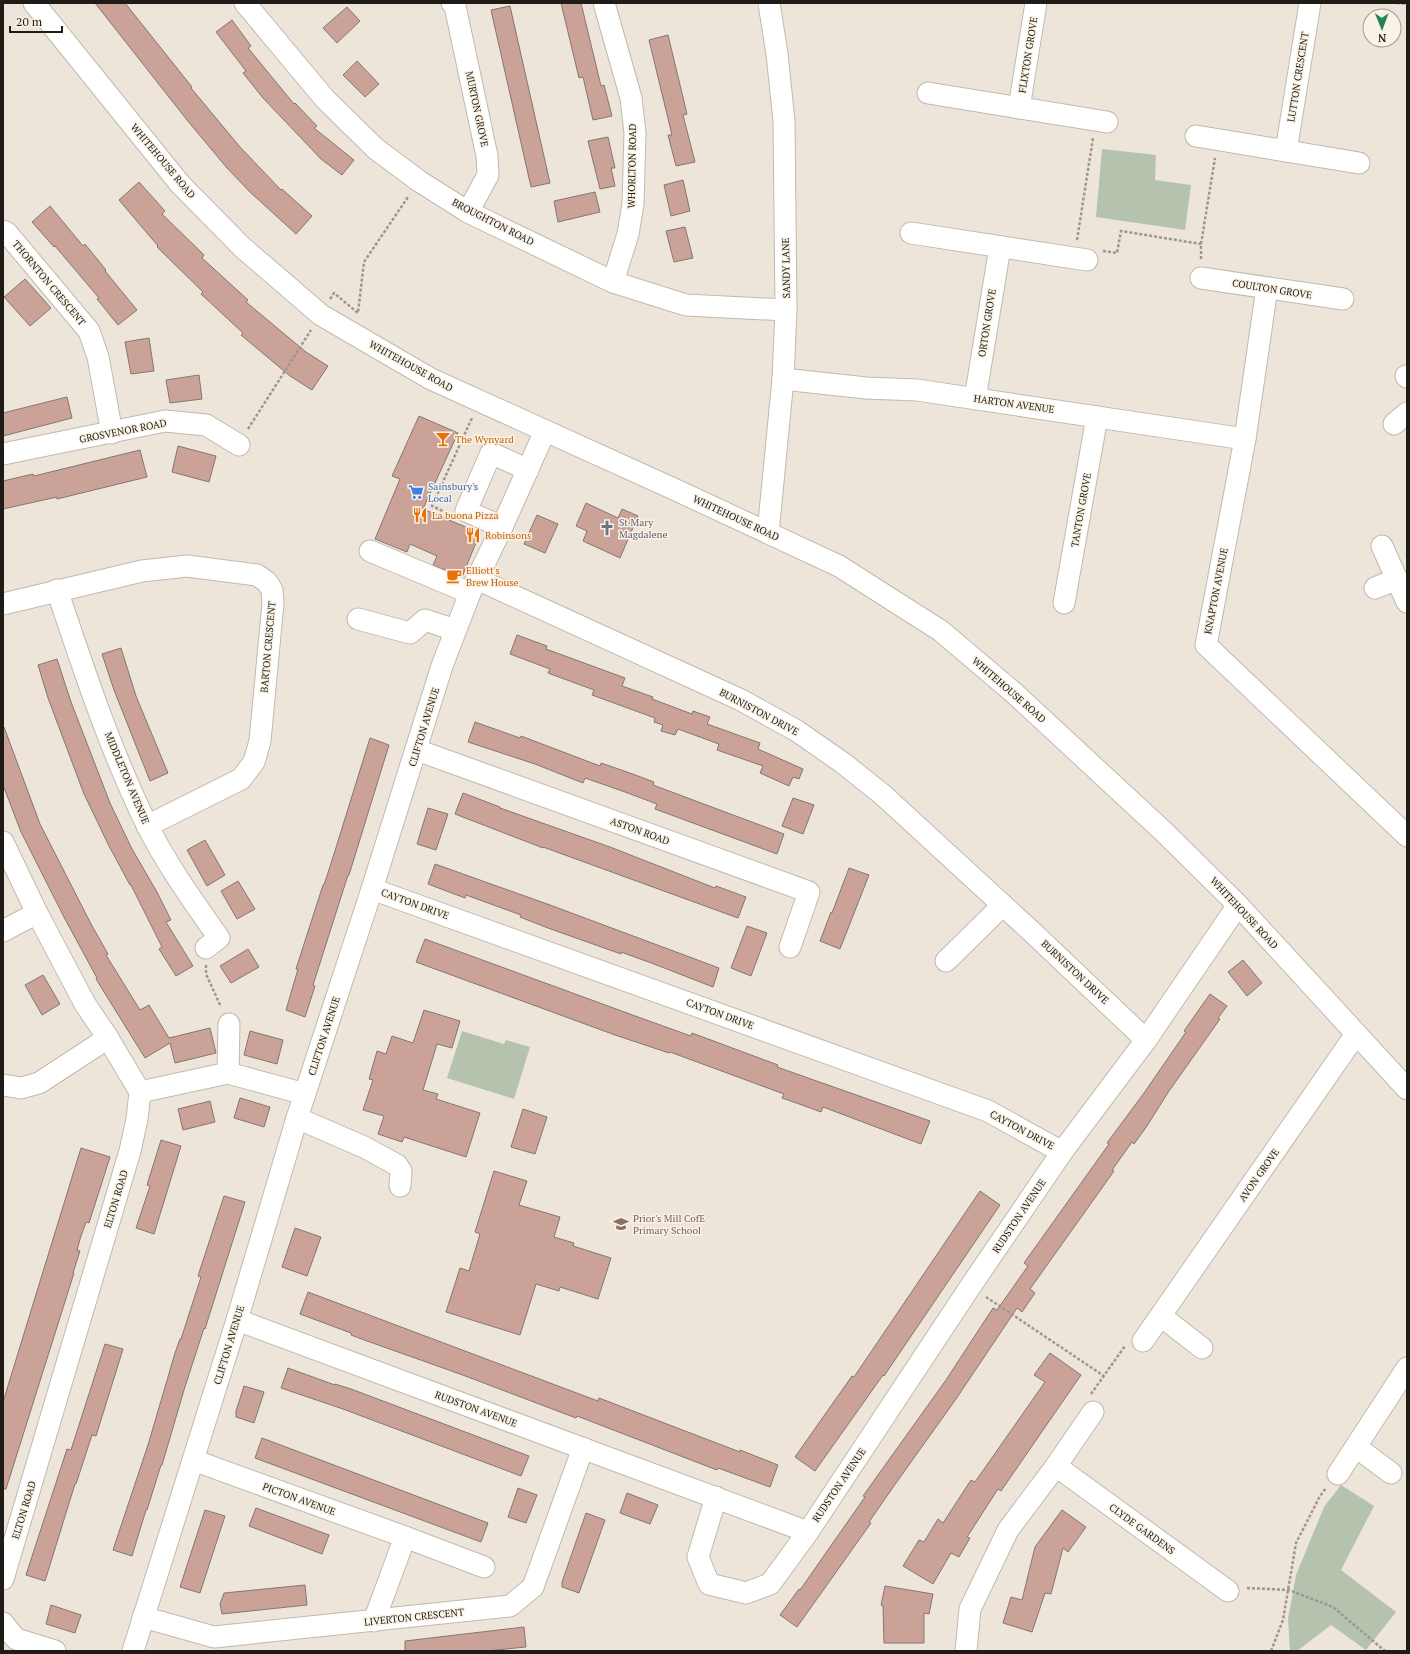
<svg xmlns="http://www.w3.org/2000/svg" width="1410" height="1654" viewBox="0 0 1410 1654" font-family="'PT Serif',serif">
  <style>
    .green { fill: #b5c2ae }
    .building { fill: #cba297; stroke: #847672 }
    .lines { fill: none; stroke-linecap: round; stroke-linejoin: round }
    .minor-casing { stroke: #c1b9ae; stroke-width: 23 }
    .path { stroke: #9e978f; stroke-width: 2.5; stroke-dasharray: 3 2; stroke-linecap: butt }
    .minor { stroke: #fff; stroke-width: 21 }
    .labels { text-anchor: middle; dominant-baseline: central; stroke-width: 3; stroke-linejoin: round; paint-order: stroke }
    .street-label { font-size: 10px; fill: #1f1c18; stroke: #fbf2e7 }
    .food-label { font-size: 10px; fill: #c56008; stroke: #fbf2e7; text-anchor: start }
    .shop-label { font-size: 10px; fill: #366cbe; stroke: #fbf2e7; text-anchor: start }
    .worship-label { font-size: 10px; fill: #5b616d; stroke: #fbf2e7; text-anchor: start }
    .education-label { font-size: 10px; fill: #785e54; stroke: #fbf2e7; text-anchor: start }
  </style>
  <rect width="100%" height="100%" fill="#eee5da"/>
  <g class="green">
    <path d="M1102,149L1156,155L1155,180L1191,185L1185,230L1096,217Z"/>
    <path d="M462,1031L504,1044L506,1040L530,1047L514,1099L447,1078Z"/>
    <path d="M1341,1485L1374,1506L1341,1570L1396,1612L1366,1650L1331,1625L1297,1651H1290L1288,1619L1296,1575L1324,1507Z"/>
  </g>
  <g class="building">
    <path d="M95,3H125L192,87L191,88L240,147L281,190L282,189L312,216L296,234L250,192L227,168L187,120Z"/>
    <path d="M561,3H581L601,86L604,85L612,116L593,120L583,77L579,78Z"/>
    <path d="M510,6L550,183L531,187L491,10Z"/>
    <path d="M347,7L360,21L337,43L323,28Z"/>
    <path d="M232,20L251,46L248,48L294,104L295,103L317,126L314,128L354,160L342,175L321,159L263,98L243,73L246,71L216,32Z"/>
    <path d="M668,35L687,114L683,115L695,162L676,166L668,135H672L649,40Z"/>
    <path d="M357,61L379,84L365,97L343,75Z"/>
    <path d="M608,137L615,168H611L615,186L600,189L588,141Z"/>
    <path d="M683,180L690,211L671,216L664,185Z"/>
    <path d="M139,182L165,211L162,214L204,255L202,258L248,300L246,302L306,352L328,366L312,390L290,376L241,335L243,333L201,294L203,292L157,247L158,246L119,200Z"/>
    <path d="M595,192L600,212L558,222L554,201Z"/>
    <path d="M50,206L83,246L85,244L106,270L105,271L137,310L118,325L97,299L99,298L55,246L54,247L32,222Z"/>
    <path d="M685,227L693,258L674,262L666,231Z"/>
    <path d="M25,279L51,308L30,326L4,297Z"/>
    <path d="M149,338L154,371L131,374L125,342Z"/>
    <path d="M199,375L202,399L170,403L166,380Z"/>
    <path d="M67,397L72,418L3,436V413Z"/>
    <path d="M419,416L458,433L423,509L480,533L462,577L433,565L437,556L410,544L407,552L375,539L400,479L392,476Z"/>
    <path d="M178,446L216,456L209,482L172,472Z"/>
    <path d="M140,450L147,477L57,499V497L3,509V481L33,474L34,476Z"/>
    <path d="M586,503L618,518L622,509L638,516L620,558L583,541L587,531L576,526Z"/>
    <path d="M537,515L558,524L545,553L524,544Z"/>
    <path d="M517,635L547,646L546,649L625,678L622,686L653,697L652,699L692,714L693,711L710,717L707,724L760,743L758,749L803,769L799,779L793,777L789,786L760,773L763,766L717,750L719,744L678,729L675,735L661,731L663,725L654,722L655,718L592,695L594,690L548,673L550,669L510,654Z"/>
    <path d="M121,648L136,696L168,773L150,781L114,690L102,654Z"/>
    <path d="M57,659L71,702L110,803L132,849L157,892L171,920L166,922L193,966L176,976L159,949L162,947L131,885H130L109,846L84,794L48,698L38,665Z"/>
    <path d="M475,722L520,738L521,736L600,766L601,763L630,773L654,782L653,785L784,834L777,854L655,809L657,804L625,792L585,778L583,783L535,764L468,742Z"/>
    <path d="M3,727H4L40,824L91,924L108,954L106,955L140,1010L149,1005L169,1038L210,1028L216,1053L175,1063L170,1043L145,1058L96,979L97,978L65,919L21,832L3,785Z"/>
    <path d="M370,738L389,745L349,875H348L313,985L315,986L305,1017L286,1010L298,969H296L323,885H324L334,854Z"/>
    <path d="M463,793L500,807V808L610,847L715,888L716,886L746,897L738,918L543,847V848L455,814Z"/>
    <path d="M793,798L814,805L803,834L782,826Z"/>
    <path d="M428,808L448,814L436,850L417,844Z"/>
    <path d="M205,840L225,875L207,886L187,850Z"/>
    <path d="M435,864L550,905L719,968L713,987L654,964L621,952V954L548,928L520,917L521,915L466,895L465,898L428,884Z"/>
    <path d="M849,868L869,875L840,949L820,941L831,912L832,913Z"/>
    <path d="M238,881L255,909L237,919L221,891Z"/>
    <path d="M747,926L767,933L751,976L731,968Z"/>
    <path d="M425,939L638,1017L691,1036L692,1033L778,1065L777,1067L930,1121L921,1144L823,1107L821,1112L802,1105L782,1098L784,1094L670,1052L669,1053L615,1035L416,962Z"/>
    <path d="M248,949L259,967L231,983L220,966Z"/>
    <path d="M1243,960L1262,983L1247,996L1228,972Z"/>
    <path d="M43,975L60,1004L42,1015L25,985Z"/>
    <path d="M1210,994L1227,1006L1218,1018L1220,1019L1169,1091L1147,1126L1134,1144L1132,1142L1112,1170L1114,1171L1030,1289L1035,1293L1022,1312L1017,1308L956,1399L896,1483L869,1522L871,1523L797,1627L780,1615L799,1589L800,1590L865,1497L863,1496L946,1380L993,1308L997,1310L1028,1266L1024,1263L1109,1144L1107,1143L1144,1093L1186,1032L1184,1031Z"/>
    <path d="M424,1010L460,1021L452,1048L437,1044L423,1090L438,1094L436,1099L480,1113L466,1157L404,1137L402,1142L378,1134L384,1116L363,1110L373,1080L369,1079L377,1051L386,1054L392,1036L413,1043Z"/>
    <path d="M250,1031L283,1040L277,1064L244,1055Z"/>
    <path d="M240,1098L270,1107L264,1127L234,1118Z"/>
    <path d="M210,1101L215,1122L183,1130L178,1109Z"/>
    <path d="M523,1109L547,1117L535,1154L511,1147Z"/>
    <path d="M161,1140L181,1146L154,1234L136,1228L150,1186L147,1185Z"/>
    <path d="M81,1148L110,1157L89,1223L86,1222L81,1236L77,1250L80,1251L73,1273H74L6,1489H3V1402Z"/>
    <path d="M494,1171L527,1181L519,1205L560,1217L554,1237L574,1243L573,1246L611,1258L598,1299L560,1287L559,1291L536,1284L520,1335L446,1312L460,1268L469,1271L480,1234L475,1232Z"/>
    <path d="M980,1191L1000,1205L884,1376L883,1375L815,1471L795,1457L852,1376L854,1377Z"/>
    <path d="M224,1196L245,1202L205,1329L204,1328L184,1390L162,1465H161L147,1510H146L132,1556L113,1550L148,1445L175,1353L180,1339H181L201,1277L198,1276Z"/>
    <path d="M295,1228L321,1237L307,1276L282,1267Z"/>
    <path d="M308,1292L598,1401L599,1398L740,1452V1450L778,1465L770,1487L718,1468L717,1470L577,1416L576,1418L460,1374L367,1341L351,1335V1333L300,1314Z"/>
    <path d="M105,1344L123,1349L96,1436L92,1435L76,1484H75L45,1581L26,1575L67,1449L71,1450Z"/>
    <path d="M1050,1353L1081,1375L1001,1491L998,1489L967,1537L970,1538L959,1557L951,1553L933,1584L903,1566L919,1540L924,1542L938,1519L943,1523L971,1480L975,1482L1045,1382L1034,1375Z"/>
    <path d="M288,1368L335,1385V1384L351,1389L529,1456L521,1476L343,1409L281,1388Z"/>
    <path d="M244,1386L264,1392L254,1423L236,1417V1411Z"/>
    <path d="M262,1438L488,1523L481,1542L255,1458Z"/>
    <path d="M518,1488L537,1495L526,1523L508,1517Z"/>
    <path d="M627,1493L658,1505L650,1524L620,1513Z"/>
    <path d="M256,1508L329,1535L322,1554L249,1526Z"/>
    <path d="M205,1510L225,1516L200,1593L180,1587Z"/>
    <path d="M1062,1510L1086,1527L1068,1552L1063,1548L1051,1594L1045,1593L1032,1632L1003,1623L1011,1597L1022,1600L1035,1547Z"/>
    <path d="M586,1513L605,1520L579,1593L562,1587V1582Z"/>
    <path d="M305,1585L307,1605L222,1614L220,1604L224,1593Z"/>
    <path d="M885,1586L933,1594L929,1614L924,1613V1643H884L883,1606L881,1605Z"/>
    <path d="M51,1605L81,1615L75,1633L46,1624Z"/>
    <path d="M524,1627L526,1647L486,1651H405V1641Z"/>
  </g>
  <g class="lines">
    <g class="minor-casing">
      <g id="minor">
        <path d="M34,3L180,184L242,247L321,315L431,379L676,490L839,566L941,631L1014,693L1163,831L1238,905L1407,1089"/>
        <path d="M245,3L325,99L376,149L419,181L468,212L613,282L686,305L786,310"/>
        <path d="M452,3L455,6L487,156L488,175L468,212"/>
        <path d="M604,3L631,98L635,133L633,204L628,234L613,282"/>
        <path d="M928,93L1107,122"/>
        <path d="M1019,108L1036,3"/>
        <path d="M1196,136L1359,163"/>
        <path d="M1286,151L1310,3"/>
        <path d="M3,231L7,233L89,331L98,357L112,433"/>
        <path d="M911,233L1087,260"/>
        <path d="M1201,278L1343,299"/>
        <path d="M1267,288L1245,439L1206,645L1407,836"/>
        <path d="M1406,376L1407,377"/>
        <path d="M783,379L866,388L917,390L1245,439"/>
        <path d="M975,399L1000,247"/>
        <path d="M1394,424L1407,413"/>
        <path d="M3,454L165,421L206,425L239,445"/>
        <path d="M502,527L466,511L491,453L528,470"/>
        <path d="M768,533L783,379L786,310L784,121L777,54L769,3"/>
        <path d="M1382,546L1407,602"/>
        <path d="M370,551L470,593"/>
        <path d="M477,579L741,700L797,731L843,763L883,795L1031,931L1146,1040"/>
        <path d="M1375,588L1397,579"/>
        <path d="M57,590C84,670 110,750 147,825C167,865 193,901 219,938L206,948"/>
        <path d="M1064,603L1097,417"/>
        <path d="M3,604L142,571L187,566L257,575L267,582L272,590L273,603L260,741L254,762L241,779L147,826"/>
        <path d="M358,619L410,633L425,620L455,630"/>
        <path d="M417,750L809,892L790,947"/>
        <path d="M3,842L37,913L85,1004L108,1038L140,1092L137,1119L130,1151L3,1579"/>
        <path d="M372,889L988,1111L1062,1152"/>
        <path d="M3,931L37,913"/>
        <path d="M946,961L1003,905"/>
        <path d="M228,1073L229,1024"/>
        <path d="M3,1085L21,1088L39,1083L108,1038"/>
        <path d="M140,1092L228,1073L305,1094"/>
        <path d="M297,1118L364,1147L397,1165L401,1171L400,1186"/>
        <path d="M1161,1316L1202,1348"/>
        <path d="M237,1320L808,1532L970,1287L1062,1152L1146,1040L1238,905"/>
        <path d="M1143,1341L1356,1034"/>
        <path d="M1356,1447L1391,1473"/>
        <path d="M193,1460L405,1537L374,1621"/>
        <path d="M1056,1466L1228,1591"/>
        <path d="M1338,1474L1407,1368"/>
        <path d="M716,1497L698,1557L709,1584L746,1593L770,1584L808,1532"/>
        <path d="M405,1537L484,1567"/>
        <path d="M143,1617L214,1637L510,1606L533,1587L583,1448"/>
        <path d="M3,1623L16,1639L55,1651"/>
        <path d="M133,1651L237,1320L297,1118L372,889L442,666L470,593L502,527L545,431"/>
        <path d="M966,1651L970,1609L1008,1530L1056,1466L1093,1412"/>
      </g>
    </g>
    <g class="path">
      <path d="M1397,3L1407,4"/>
      <path d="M1077,240L1093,138"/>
      <path d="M1103,251L1117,253L1121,231L1201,244"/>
      <path d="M1201,259V244L1215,158"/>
      <path d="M330,299L334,293L358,313L364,262L408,197"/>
      <path d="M248,429L311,330"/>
      <path d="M447,513L432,506L472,418"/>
      <path d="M206,965V974L221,1007"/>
      <path d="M986,1297L1104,1376"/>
      <path d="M1091,1394L1125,1346"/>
      <path d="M1247,1588L1289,1590L1333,1607L1385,1651"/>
      <path d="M1271,1651L1283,1620L1296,1543L1320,1496L1326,1488"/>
    </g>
    <use href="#minor" class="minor"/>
  </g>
  <defs>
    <g id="bar-bare" transform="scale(1.2)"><path d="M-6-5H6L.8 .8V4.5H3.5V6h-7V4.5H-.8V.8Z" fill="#e8710a" stroke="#fbf2e7" stroke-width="2.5" paint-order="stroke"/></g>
    <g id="supermarket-bare" transform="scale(1.2)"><path d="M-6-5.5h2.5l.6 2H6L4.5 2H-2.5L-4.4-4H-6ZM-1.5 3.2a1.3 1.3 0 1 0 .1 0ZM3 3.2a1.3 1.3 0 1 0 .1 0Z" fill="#3f7fe0" stroke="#fbf2e7" stroke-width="2.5" paint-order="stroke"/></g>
    <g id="restaurant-bare" transform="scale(1.2)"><path d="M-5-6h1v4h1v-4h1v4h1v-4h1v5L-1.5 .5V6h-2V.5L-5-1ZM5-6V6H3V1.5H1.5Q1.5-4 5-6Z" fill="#e8710a" stroke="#fbf2e7" stroke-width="2.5" paint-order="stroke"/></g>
    <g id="church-bare" transform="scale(1.2)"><path d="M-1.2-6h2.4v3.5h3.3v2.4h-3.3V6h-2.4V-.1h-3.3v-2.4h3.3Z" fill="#6b7280" stroke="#fbf2e7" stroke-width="2.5" paint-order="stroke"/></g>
    <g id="cafe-bare" transform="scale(1.2)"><path d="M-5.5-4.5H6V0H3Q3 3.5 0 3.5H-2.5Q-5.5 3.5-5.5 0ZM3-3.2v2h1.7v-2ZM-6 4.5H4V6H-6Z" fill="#e8710a" stroke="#fbf2e7" stroke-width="2.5" paint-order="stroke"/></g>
    <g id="school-bare" transform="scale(1.2)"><path d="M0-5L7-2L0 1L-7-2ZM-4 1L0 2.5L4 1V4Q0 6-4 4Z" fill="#8d6e63" stroke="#fbf2e7" stroke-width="2.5" paint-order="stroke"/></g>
  </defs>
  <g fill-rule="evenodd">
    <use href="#bar-bare" x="443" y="439"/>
    <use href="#supermarket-bare" x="416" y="492"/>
    <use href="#restaurant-bare" x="420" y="515"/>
    <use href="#church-bare" x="607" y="528"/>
    <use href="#restaurant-bare" x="473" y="535"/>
    <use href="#cafe-bare" x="454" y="576"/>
    <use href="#school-bare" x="621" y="1224"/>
  </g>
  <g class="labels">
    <g class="street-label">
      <text transform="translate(1028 55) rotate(-81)">FLIXTON GROVE</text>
      <text transform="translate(1298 77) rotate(-81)">LUTTON CRESCENT</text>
      <text transform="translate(477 109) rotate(78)">MURTON GROVE</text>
      <text transform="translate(163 161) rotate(50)">WHITEHOUSE ROAD</text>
      <text transform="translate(632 166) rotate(-89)">WHORLTON ROAD</text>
      <text transform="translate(493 222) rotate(27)">BROUGHTON ROAD</text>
      <text transform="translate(786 268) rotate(-91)">SANDY LANE</text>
      <text transform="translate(49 283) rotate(50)">THORNTON CRESCENT</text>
      <text transform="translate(1272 289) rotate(9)">COULTON GROVE</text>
      <text transform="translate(987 323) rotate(-81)">ORTON GROVE</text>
      <text transform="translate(411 366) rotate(29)">WHITEHOUSE ROAD</text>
      <text transform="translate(1014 404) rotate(8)">HARTON AVENUE</text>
      <text transform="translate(123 431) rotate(-11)">GROSVENOR ROAD</text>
      <text transform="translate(1081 510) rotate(-80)">TANTON GROVE</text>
      <text transform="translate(736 518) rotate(25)">WHITEHOUSE ROAD</text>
      <text transform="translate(1216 591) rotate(-79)">KNAPTON AVENUE</text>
      <text transform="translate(268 647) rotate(-85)">BARTON CRESCENT</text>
      <text transform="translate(1009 690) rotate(41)">WHITEHOUSE ROAD</text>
      <text transform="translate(759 712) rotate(28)">BURNISTON DRIVE</text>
      <text transform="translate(424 727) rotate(-73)">CLIFTON AVENUE</text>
      <text transform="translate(127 778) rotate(67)">MIDDLETON AVENUE</text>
      <text transform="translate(640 831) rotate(20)">ASTON ROAD</text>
      <text transform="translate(415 904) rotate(20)">CAYTON DRIVE</text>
      <text transform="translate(1244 913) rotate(47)">WHITEHOUSE ROAD</text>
      <text transform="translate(1075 972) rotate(43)">BURNISTON DRIVE</text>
      <text transform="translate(720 1014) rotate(20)">CAYTON DRIVE</text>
      <text transform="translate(324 1036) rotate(-72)">CLIFTON AVENUE</text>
      <text transform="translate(1022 1130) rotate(28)">CAYTON DRIVE</text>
      <text transform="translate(1259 1175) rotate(-55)">AVON GROVE</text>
      <text transform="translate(116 1199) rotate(-73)">ELTON ROAD</text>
      <text transform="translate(1019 1216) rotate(-56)">RUDSTON AVENUE</text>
      <text transform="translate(229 1345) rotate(-73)">CLIFTON AVENUE</text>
      <text transform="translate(476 1409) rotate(20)">RUDSTON AVENUE</text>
      <text transform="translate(839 1485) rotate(-56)">RUDSTON AVENUE</text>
      <text transform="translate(299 1499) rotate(20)">PICTON AVENUE</text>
      <text transform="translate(24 1510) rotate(-73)">ELTON ROAD</text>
      <text transform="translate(1142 1529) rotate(36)">CLYDE GARDENS</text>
      <text transform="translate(414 1617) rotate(-6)">LIVERTON CRESCENT</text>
    </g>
    <g class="food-label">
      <text x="455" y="439">The Wynyard</text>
      <text x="432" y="515">La buona Pizza</text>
      <text x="485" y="535">Robinsons</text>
      <text x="466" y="570">Elliott's<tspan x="466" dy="12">Brew House</tspan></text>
    </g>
    <g class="shop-label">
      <text x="428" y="486">Sainsbury's<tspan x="428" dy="12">Local</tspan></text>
    </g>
    <g class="worship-label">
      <text x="619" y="522">St Mary<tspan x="619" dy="12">Magdalene</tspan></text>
    </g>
    <g class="education-label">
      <text x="633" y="1218">Prior's Mill CofE<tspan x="633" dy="12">Primary School</tspan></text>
    </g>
  </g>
  <rect width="1410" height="1654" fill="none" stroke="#1f1c18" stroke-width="8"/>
  <g transform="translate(1382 28) rotate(179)"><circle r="19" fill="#fbf2e7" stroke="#a39c94"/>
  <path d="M0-3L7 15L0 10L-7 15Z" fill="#258259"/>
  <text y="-6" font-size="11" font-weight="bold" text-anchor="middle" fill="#1f1c18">N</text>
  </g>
  <path d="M10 26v6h52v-6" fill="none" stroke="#1f1c18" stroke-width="2"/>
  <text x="16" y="26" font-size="12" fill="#1f1c18" stroke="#fbf2e7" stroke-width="3" paint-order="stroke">20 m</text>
</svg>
